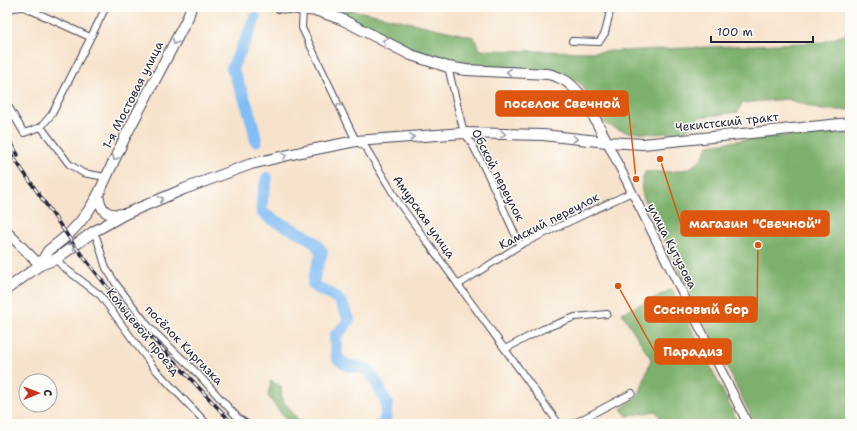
<svg xmlns="http://www.w3.org/2000/svg" width="857" height="431" viewBox="0 0 857 431" font-family="'Shantell Sans',sans-serif">
  <style>
    .forest { fill: #7db06c; stroke: #506954 }
    .lines { fill: none; stroke-linecap: round; stroke-linejoin: round }
    .river { stroke: #82bdf4; stroke-width: 12 }
    .minor-casing { stroke: #423f51; stroke-width: 8 }
    .tertiary-casing { stroke: #423f51; stroke-width: 10 }
    .secondary-casing { stroke: #423f51; stroke-width: 11 }
    .primary-casing { stroke: #423f51; stroke-width: 12 }
    .minor { stroke: #fff; stroke-width: 6 }
    .tertiary { stroke: #fff; stroke-width: 8 }
    .secondary { stroke: #fff; stroke-width: 9 }
    .primary { stroke: #fff; stroke-width: 10 }
    .rail-casing { stroke: #22223b; stroke-width: 3.5 }
    .rail { stroke: #fdfcf7; stroke-width: 2; stroke-dasharray: 6; stroke-linecap: butt }
    .oneway { stroke: #9c9ca7 }
    .labels { text-anchor: middle; dominant-baseline: central; stroke-width: 3; stroke-linejoin: round; paint-order: stroke }
    .street-label { font-size: 12px; fill: #22223b; stroke: #fdfcf7 }
    .leader { fill: none; stroke: #de560e; stroke-width: 1.5 }
    .callout-dot { fill: #de560e; stroke: #fdfcf7; stroke-width: 1.5 }
    .callout { fill: #de560e; stroke: #de560e; stroke-width: 1.5 }
    .callout-label { font-size: 13px; text-anchor: middle; font-weight: bold; fill: #fff }
  </style>
  <rect width="100%" height="100%" fill="#fdfcf7"/>
  <filter id="ink" filterUnits="userSpaceOnUse"><feTurbulence type="fractalNoise" baseFrequency=".025" numOctaves="2"/><feDisplacementMap in="SourceGraphic" scale="8" xChannelSelector="R" yChannelSelector="G"/><feConvolveMatrix kernelMatrix="1 2 1 2 8 2 1 2 1" color-interpolation-filters="sRGB"/></filter>
  <filter id="wash" filterUnits="userSpaceOnUse"><feTurbulence type="fractalNoise" baseFrequency=".012" numOctaves="4" result="noise"/><feDisplacementMap in="SourceGraphic" scale="16" xChannelSelector="R" yChannelSelector="G"/><feGaussianBlur stdDeviation="0.9" result="paint"/><feColorMatrix in="noise" values="0 0 0 0 0 0 0 0 0 0 0 0 0 0 0 0 0 1.4 0 .05"/><feComposite in="paint" operator="in"/></filter>
  <g filter="url(#wash)">
    <rect width="100%" height="100%" fill="#f7e3cc"/>
    <g class="forest">
      <path d="M337,8L368,13L474,37L480,50L595,52L823,42L850,33V110H821L787,99L742,103L738,112L700,117L685,131L657,134L626,132L605,124L581,84L565,74L547,70L466,66L448,63L412,52L335,14Z"/>
      <path d="M850,133V424H755L647,206C641,190 639,189 645,172C664,171 687,175 700,160C704,156 706,150 708,145L764,137Z"/>
      <path d="M672,289L739,424H664L656,411L627,416L621,409L639,395L651,359L622,313Z"/>
      <path d="M271,381L281,386L282,399L301,424H289L268,396Z"/>
    </g>
    <g class="lines">
      <g class="river">
        <path d="M255,18L246,39L232,68C242,92 252,115 256,141"/>
        <path d="M267,178L262,199V212C277,226 299,229 314,242C317,245 319,249 322,252C319,264 314,273 313,284C322,293 326,290 333,295C341,301 345,310 349,319L344,327L335,336L337,358L348,366L360,367L369,371L381,391L387,404L385,419L383,424"/>
      </g>
    </g>
  </g>
  <g filter="url(#ink)">
    <g class="lines">
      <g class="minor-casing">
        <g id="minor">
          <path d="M24,7L90,37"/>
          <path d="M303,7L302,28L356,141L366,148L399,203L559,424"/>
          <path d="M7,9L21,7"/>
          <path d="M611,10L630,7"/>
          <path d="M572,41L599,42L605,33L611,7"/>
          <path d="M448,67L464,133L471,142L489,177L520,245"/>
          <path d="M7,104L24,133L41,127L52,114L106,7"/>
          <path d="M41,127L69,164L83,173L106,177"/>
          <path d="M93,232L97,239L106,268L116,284L150,328L197,373L239,419L247,424"/>
          <path d="M56,259L62,266L100,295L153,367L207,424"/>
          <path d="M458,285L520,245L632,192"/>
          <path d="M505,349L543,329L575,317L607,314"/>
          <path d="M573,424L632,393"/>
        </g>
      </g>
      <g class="tertiary-casing">
        <path id="tertiary" d="M607,142L748,424"/>
      </g>
      <g class="secondary-casing">
        <path id="secondary" d="M7,232L40,265"/>
      </g>
      <g class="primary-casing">
        <g id="primary">
          <path d="M278,7L318,11L341,19L411,55L448,67L466,70L548,74C552,75 556,76 560,78C582,87 596,122 607,142"/>
          <path d="M98,195C101,212 107,216 123,214"/>
          <path d="M40,265L48,251L68,235L80,222L89,210L98,195L125,137L188,17L191,7"/>
          <path d="M7,289L40,265L56,259L93,232L125,214L184,189L251,164L301,152L356,141L464,133L543,135L607,142L643,144L850,123"/>
        </g>
      </g>
      <use href="#minor" class="minor"/>
      <use href="#tertiary" class="tertiary"/>
      <use href="#secondary" class="secondary"/>
      <use href="#primary" class="primary"/>
      <g class="rail-casing">
        <g id="rail">
          <path d="M7,136L18,155"/>
          <path d="M7,148L74,245L123,307L233,424"/>
        </g>
      </g>
      <use href="#rail" class="rail"/>
    </g>
    <defs><path id="oneway-chevron" d="M-2-3.5L2.5 0L-2 3.5" fill="none" stroke-width="1.6" stroke-linecap="round" stroke-linejoin="round"/></defs>
    <g class="oneway">
      <use href="#oneway-chevron" transform="translate(385 41) rotate(-153)"/>
      <use href="#oneway-chevron" transform="translate(175 42) rotate(118)"/>
      <use href="#oneway-chevron" transform="translate(509 72) rotate(-177)"/>
      <use href="#oneway-chevron" transform="translate(339 106) rotate(-116)"/>
      <use href="#oneway-chevron" transform="translate(503 134) rotate(1)"/>
      <use href="#oneway-chevron" transform="translate(412 137) rotate(-4)"/>
      <use href="#oneway-chevron" transform="translate(575 139) rotate(7)"/>
      <use href="#oneway-chevron" transform="translate(284 156) rotate(-14)"/>
      <use href="#oneway-chevron" transform="translate(115 158) rotate(115)"/>
      <use href="#oneway-chevron" transform="translate(161 199) rotate(-23)"/>
      <use href="#oneway-chevron" transform="translate(73 246) rotate(-37)"/>
    </g>
  </g>
  <g class="labels">
    <g class="street-label">
      <text transform="translate(133 95) rotate(-63)">1-я Мостовая улица</text>
      <text transform="translate(727 122) rotate(-6)">Чекистский тракт</text>
      <text transform="translate(498 175) rotate(63)">Обской переулок</text>
      <text transform="translate(424 217) rotate(55)">Амурская улица</text>
      <text transform="translate(549 221) rotate(-27)">Камский переулок</text>
      <text transform="translate(672 246) rotate(63)">улица Кутузова</text>
      <text transform="translate(143 332) rotate(51)">Кольцевой проезд</text>
      <text transform="translate(184 345) rotate(46)">посёлок Киргизка</text>
    </g>
  </g>
  <path class="leader" d="M636 179L628 104M660 159L681 224M758 245L757 309M618 286L655 352"/>
  <g class="callout-dot">
    <circle cx="636" cy="179" r="4"/>
    <circle cx="660" cy="159" r="4"/>
    <circle cx="758" cy="245" r="4"/>
    <circle cx="618" cy="286" r="4"/>
  </g>
  <g class="callout">
    <rect x="496" y="91" width="132" height="25" rx="4"/>
    <rect x="681" y="211" width="148" height="25" rx="4"/>
    <rect x="645" y="297" width="112" height="25" rx="4"/>
    <rect x="655" y="339" width="76" height="25" rx="4"/>
  </g>
  <g class="callout-label">
    <text x="562" y="108">поселок Свечной</text>
    <text x="755" y="228">магазин "Свечной"</text>
    <text x="701" y="314">Сосновый бор</text>
    <text x="693" y="356">Парадиз</text>
  </g>
  <rect width="857" height="431" fill="none" stroke="#fdfcf7" stroke-width="24"/>
  <g transform="translate(38 393) rotate(89)"><circle r="19" fill="#fdfcf7" stroke="#a5a5ac"/>
  <path d="M0-3L7 15L0 10L-7 15Z" fill="#c8321e"/>
  <text y="-6" font-size="11" font-weight="bold" text-anchor="middle" fill="#22223b">С</text>
  </g>
  <path d="M711 36v6h102v-6" fill="none" stroke="#22223b" stroke-width="2"/>
  <text x="717" y="36" font-size="12" fill="#22223b" stroke="#fdfcf7" stroke-width="3" paint-order="stroke">100 m</text>
</svg>
